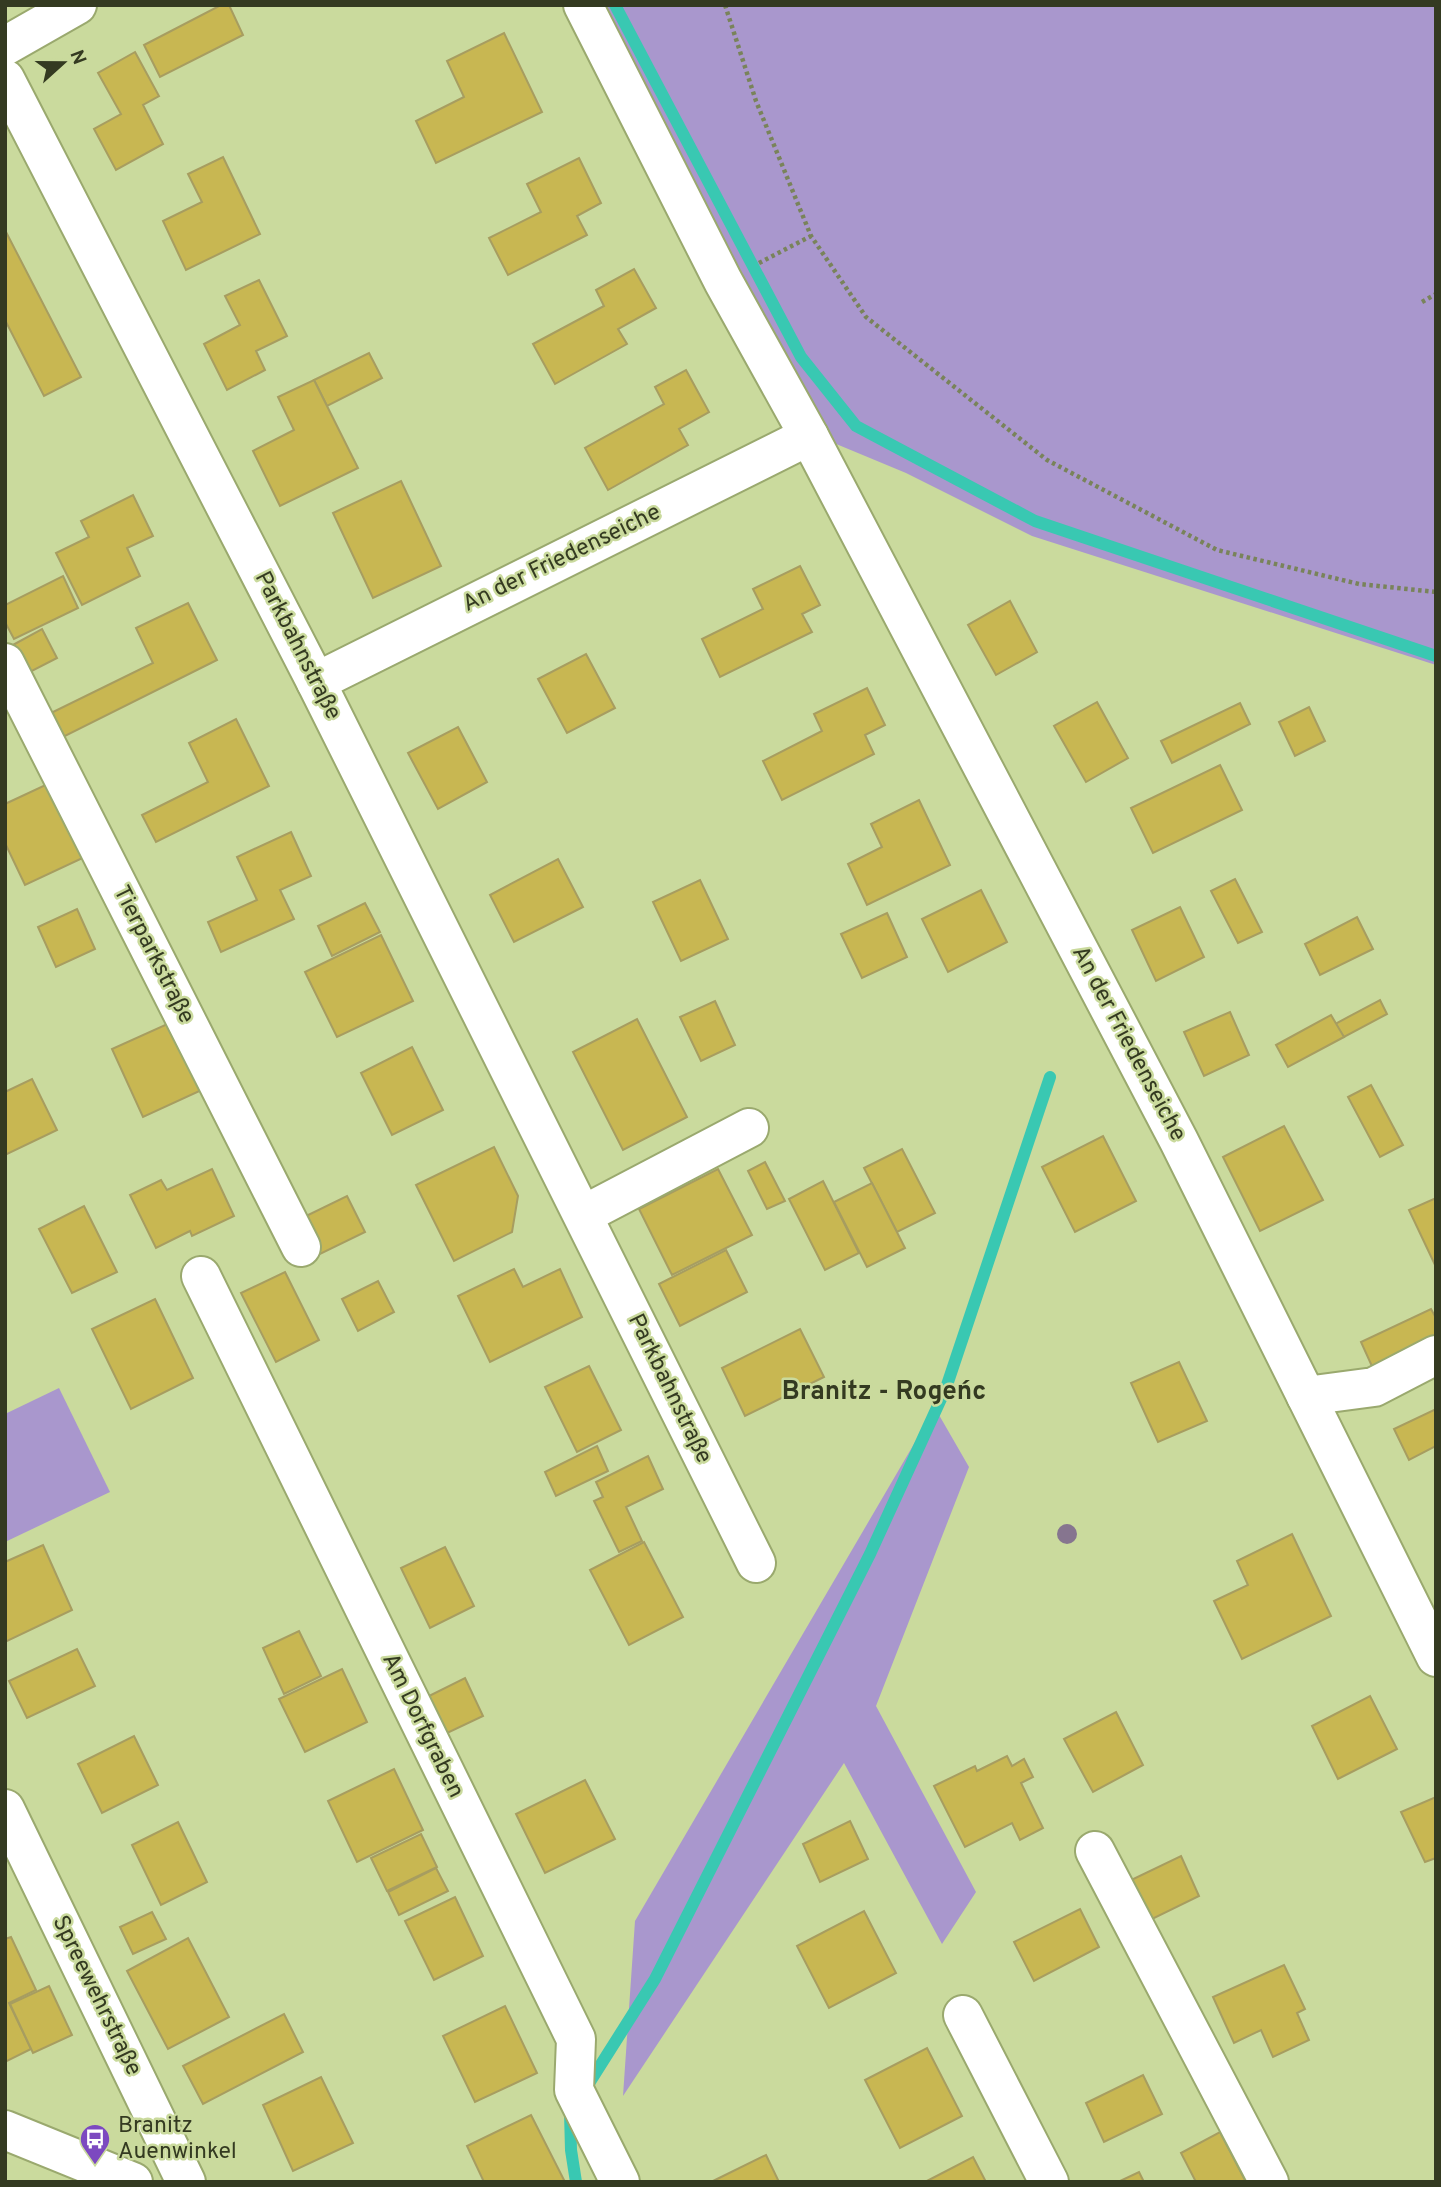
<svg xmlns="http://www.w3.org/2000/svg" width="1441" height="2187" viewBox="0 0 1441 2187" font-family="Overpass,sans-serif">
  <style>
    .green { fill: #a997cd }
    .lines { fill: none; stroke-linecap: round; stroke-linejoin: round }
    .stream { stroke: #39c8b2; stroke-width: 12 }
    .building { fill: #c8b752; stroke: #a79d60; stroke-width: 2 }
    .minor-casing { stroke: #9aa96e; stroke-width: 42 }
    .path { stroke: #79835a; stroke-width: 4.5; stroke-dasharray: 3.5 3.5; stroke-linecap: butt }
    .minor { stroke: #fff; stroke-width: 38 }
    .tree { fill: #86758f }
    .labels { text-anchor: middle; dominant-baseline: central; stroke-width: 5; stroke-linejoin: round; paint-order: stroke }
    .street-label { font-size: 23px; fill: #343a21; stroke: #cada9d }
    .poi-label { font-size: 23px; fill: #343a21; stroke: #cada9d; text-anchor: start }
    .quarter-label { font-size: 26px; font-weight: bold; fill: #343a21; stroke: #cada9d }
  </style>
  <rect width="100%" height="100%" fill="#cada9d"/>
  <g class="green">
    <path d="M603,5H1436V665L1032,536L906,473L829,441Z"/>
    <path d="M59,1388L110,1492L5,1542V1414Z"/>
    <path d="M935,1408L969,1467L876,1706L976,1892L942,1944L844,1763L623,2096L635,1921Z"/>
  </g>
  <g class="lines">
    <g class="stream">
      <path d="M615,5L801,357L856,426L1035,521L1436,656"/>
      <path d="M586,2088L655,1979L870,1554L946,1388L1050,1077"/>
      <path d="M572,2110L570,2112L571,2150L576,2182"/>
    </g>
  </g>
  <g class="building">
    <path d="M221,5H229L243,35L160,77L144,45Z"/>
    <path d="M504,33L542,112L436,163L416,121L464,97L447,61Z"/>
    <path d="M135,52L159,96L143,105L163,144L116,170L94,129L121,114L98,73Z"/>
    <path d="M223,157L260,234L186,270L163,221L202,202L188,174Z"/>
    <path d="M579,158L601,203L577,216L587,235L508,275L489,238L541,212L527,184Z"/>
    <path d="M5,230L81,377L44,396L5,320Z"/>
    <path d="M634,269L656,308L618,329L627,344L555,384L533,344L604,306L596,290Z"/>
    <path d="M259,280L287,336L256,351L265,370L227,390L204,344L240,325L225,296Z"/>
    <path d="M369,353L382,378L327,406L314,380Z"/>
    <path d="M686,370L709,412L679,429L688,445L608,490L585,448L664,404L655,387Z"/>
    <path d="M314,380L358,468L280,506L253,451L294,430L278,397Z"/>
    <path d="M401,481L441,566L373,598L333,513Z"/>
    <path d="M133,495L153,536L127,548L140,576L82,605L56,553L89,537L81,521Z"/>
    <path d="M800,566L820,605L802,614L812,632L720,677L702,639L763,609L753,589Z"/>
    <path d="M63,576L78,608L14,639L5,622V605Z"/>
    <path d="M1010,601L1037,652L996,675L968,625Z"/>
    <path d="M188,603L217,660L63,737L51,713L153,663L136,628Z"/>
    <path d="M42,629L57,658L26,674L11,646Z"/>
    <path d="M586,654L615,708L567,733L538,679Z"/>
    <path d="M867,688L885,725L865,735L874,754L782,800L763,761L822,731L814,714Z"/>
    <path d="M1097,702L1128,758L1086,782L1054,726Z"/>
    <path d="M1240,703L1250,724L1172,763L1161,741Z"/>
    <path d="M1309,707L1325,741L1295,756L1279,722Z"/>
    <path d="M236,719L269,786L156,842L142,815L208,782L189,743Z"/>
    <path d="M458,727L487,782L438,809L408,753Z"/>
    <path d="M1220,765L1242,810L1153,853L1131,808Z"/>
    <path d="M54,781L89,855L25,885L5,843V804Z"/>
    <path d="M919,800L950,865L867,905L848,864L882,847L871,824Z"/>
    <path d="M291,832L311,876L280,890L294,919L221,952L208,922L257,900L237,857Z"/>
    <path d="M558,859L583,907L514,942L490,895Z"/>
    <path d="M1235,879L1262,932L1238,943L1211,891Z"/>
    <path d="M700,880L728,939L681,961L653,902Z"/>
    <path d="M981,890L1007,942L948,972L922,919Z"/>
    <path d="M365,903L380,932L332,956L318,926Z"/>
    <path d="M1180,907L1204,957L1156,981L1132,930Z"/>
    <path d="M77,909L95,949L56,967L38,927Z"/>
    <path d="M887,913L907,957L862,978L841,934Z"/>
    <path d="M1357,917L1373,949L1320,975L1305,944Z"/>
    <path d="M381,935L413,1001L337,1037L305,972Z"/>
    <path d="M1380,1000L1387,1014L1344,1037L1335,1024Z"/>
    <path d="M715,1001L735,1045L701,1061L680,1017Z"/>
    <path d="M1230,1012L1249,1055L1204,1076L1184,1032Z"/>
    <path d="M1331,1015L1344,1037L1288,1067L1276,1045Z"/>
    <path d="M637,1019L687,1117L623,1150L573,1052Z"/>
    <path d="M174,1021L206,1088L143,1117L112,1049Z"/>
    <path d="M412,1047L443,1110L392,1135L361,1073Z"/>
    <path d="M32,1079L57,1130L5,1155V1092Z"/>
    <path d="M1371,1085L1403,1145L1380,1157L1348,1097Z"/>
    <path d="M1284,1126L1323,1200L1260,1231L1223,1157Z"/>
    <path d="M1103,1136L1136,1201L1075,1232L1042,1167Z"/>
    <path d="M494,1147L518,1196L512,1232L454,1261L416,1185Z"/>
    <path d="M902,1149L935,1213L897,1232L864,1168Z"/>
    <path d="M765,1162L785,1201L767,1209L748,1171Z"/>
    <path d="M212,1169L234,1216L192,1236L190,1231L156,1248L130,1195L161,1180L167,1190Z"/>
    <path d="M718,1169L752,1235L672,1275L639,1209Z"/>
    <path d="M823,1181L859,1253L825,1270L789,1199Z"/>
    <path d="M872,1183L905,1248L867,1267L834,1202Z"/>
    <path d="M347,1196L365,1232L320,1254L302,1218Z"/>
    <path d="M1436,1198V1267L1409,1210Z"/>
    <path d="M84,1206L117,1272L72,1293L39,1229Z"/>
    <path d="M726,1250L747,1292L680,1326L659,1284Z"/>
    <path d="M514,1269L523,1287L560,1269L582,1317L490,1362L458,1296Z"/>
    <path d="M285,1272L319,1340L276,1362L241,1293Z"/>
    <path d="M378,1281L394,1312L358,1331L342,1299Z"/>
    <path d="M155,1299L193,1378L131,1409L92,1329Z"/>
    <path d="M1431,1309L1436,1318V1344L1375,1373L1361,1342Z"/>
    <path d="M800,1329L824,1377L745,1416L722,1368Z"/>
    <path d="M1179,1362L1207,1421L1158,1442L1131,1383Z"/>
    <path d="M589,1366L621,1430L577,1452L545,1387Z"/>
    <path d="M1436,1409V1446L1409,1460L1394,1429Z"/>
    <path d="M597,1446L608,1471L556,1496L545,1472Z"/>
    <path d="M648,1456L663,1489L626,1507L642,1541L619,1552L594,1501L603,1497L596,1482Z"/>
    <path d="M1292,1534L1331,1616L1242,1659L1214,1601L1248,1585L1237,1561Z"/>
    <path d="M644,1542L683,1617L629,1645L590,1570Z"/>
    <path d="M43,1545L72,1610L5,1642V1562Z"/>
    <path d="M445,1547L474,1606L430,1628L401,1568Z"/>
    <path d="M299,1631L321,1676L284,1694L263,1648Z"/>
    <path d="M77,1649L95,1686L27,1718L9,1681Z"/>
    <path d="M342,1669L367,1722L305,1752L279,1699Z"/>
    <path d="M465,1678L483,1716L443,1735L425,1698Z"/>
    <path d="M1370,1696L1397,1749L1338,1779L1312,1726Z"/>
    <path d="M1116,1712L1143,1765L1093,1792L1064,1739Z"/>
    <path d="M134,1736L158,1785L102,1813L78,1764Z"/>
    <path d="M1007,1756L1012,1766L1024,1759L1033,1777L1021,1783L1043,1828L1020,1840L1012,1823L965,1847L934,1786L975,1766L977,1771Z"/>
    <path d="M394,1769L423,1830L357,1862L328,1801Z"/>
    <path d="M585,1780L615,1839L545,1873L516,1814Z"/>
    <path d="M1436,1797V1858L1425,1862L1401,1812Z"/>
    <path d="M850,1821L868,1859L820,1882L803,1844Z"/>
    <path d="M178,1822L207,1882L161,1905L132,1845Z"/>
    <path d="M421,1834L437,1867L387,1891L371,1858Z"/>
    <path d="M1181,1856L1199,1896L1144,1923L1125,1883Z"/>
    <path d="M436,1868L448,1891L399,1915L388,1892Z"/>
    <path d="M455,1897L483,1956L434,1980L405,1921Z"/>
    <path d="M1080,1909L1099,1947L1034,1981L1014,1942Z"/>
    <path d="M864,1911L896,1973L829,2008L797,1946Z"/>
    <path d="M152,1912L166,1939L133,1954L120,1927Z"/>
    <path d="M11,1937L36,1990L9,2003L31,2049L5,2062V1939Z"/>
    <path d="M188,1938L229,2017L168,2049L127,1971Z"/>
    <path d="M1284,1965L1305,2009L1297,2013L1309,2040L1273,2057L1261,2030L1234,2043L1213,1997Z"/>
    <path d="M49,1986L72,2035L33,2053L10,2004Z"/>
    <path d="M505,2006L537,2073L475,2102L443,2036Z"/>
    <path d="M284,2014L303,2052L203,2104L183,2066Z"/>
    <path d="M927,2048L962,2116L900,2148L865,2080Z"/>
    <path d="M1143,2075L1162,2114L1104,2142L1086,2103Z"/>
    <path d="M321,2077L353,2143L293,2171L263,2105Z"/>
    <path d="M531,2115L565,2182H484L467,2146Z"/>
    <path d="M1220,2132L1246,2182H1196L1181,2153Z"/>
    <path d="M766,2155L779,2182H711Z"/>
    <path d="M973,2157L986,2182H925Z"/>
    <path d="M1139,2172L1144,2182H1118Z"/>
  </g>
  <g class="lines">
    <g class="minor-casing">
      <g id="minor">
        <path d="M583,5L723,281L809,436L1179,1141L1436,1657"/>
        <path d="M5,46L77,5"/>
        <path d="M5,79L316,682L756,1563"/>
        <path d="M5,663L301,1247"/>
        <path d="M316,682L809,436"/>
        <path d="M583,1215L749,1128"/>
        <path d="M201,1276L576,2039L574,2090L620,2182"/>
        <path d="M1306,1396L1374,1387L1436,1355"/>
        <path d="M5,1809L186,2182"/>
        <path d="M1095,1851L1269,2182"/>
        <path d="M963,2015L1049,2182"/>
        <path d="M5,2130L133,2182"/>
      </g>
    </g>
    <g class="path">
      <path d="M725,5L756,101L811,236L866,317L1047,460L1217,550L1359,584L1436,592"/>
      <path d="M759,263L811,236"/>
      <path d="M1422,302L1436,294"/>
    </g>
    <use href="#minor" class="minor"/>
  </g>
  <circle class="tree" cx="1067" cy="1534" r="10"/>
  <defs>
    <g id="bus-pin" transform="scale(1.575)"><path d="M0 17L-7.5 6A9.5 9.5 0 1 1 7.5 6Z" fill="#7c49c0" stroke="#cada9d"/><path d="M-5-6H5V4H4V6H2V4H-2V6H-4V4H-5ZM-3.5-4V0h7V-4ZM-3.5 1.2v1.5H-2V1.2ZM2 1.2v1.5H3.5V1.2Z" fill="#fff"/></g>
  </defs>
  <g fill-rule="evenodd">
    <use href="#bus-pin" x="95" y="2139"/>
  </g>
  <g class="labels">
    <g class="street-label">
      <text transform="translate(562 559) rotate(-26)">An der Friedenseiche</text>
      <text transform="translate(297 646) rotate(63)">Parkbahnstraße</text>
      <text transform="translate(153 955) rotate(63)">Tierparkstraße</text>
      <text transform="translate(1128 1044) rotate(62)">An der Friedenseiche</text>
      <text transform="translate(669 1389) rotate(64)">Parkbahnstraße</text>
      <text transform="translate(422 1726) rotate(64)">Am Dorfgraben</text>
      <text transform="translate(96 1996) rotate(64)">Spreewehrstraße</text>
    </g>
    <g class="poi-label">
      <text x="118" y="2126">Branitz<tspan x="118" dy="26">Auenwinkel</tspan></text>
    </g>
    <g class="quarter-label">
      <text x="884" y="1392">Branitz - Rogeńc</text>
    </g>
  </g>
  <rect width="1441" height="2187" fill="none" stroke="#343a21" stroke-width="14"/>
  <g transform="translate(63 63) rotate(69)" stroke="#cada9d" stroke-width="5" paint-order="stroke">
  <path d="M0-5L12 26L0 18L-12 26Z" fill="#343a21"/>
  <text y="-10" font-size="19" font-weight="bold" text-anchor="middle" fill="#343a21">N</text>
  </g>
</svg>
